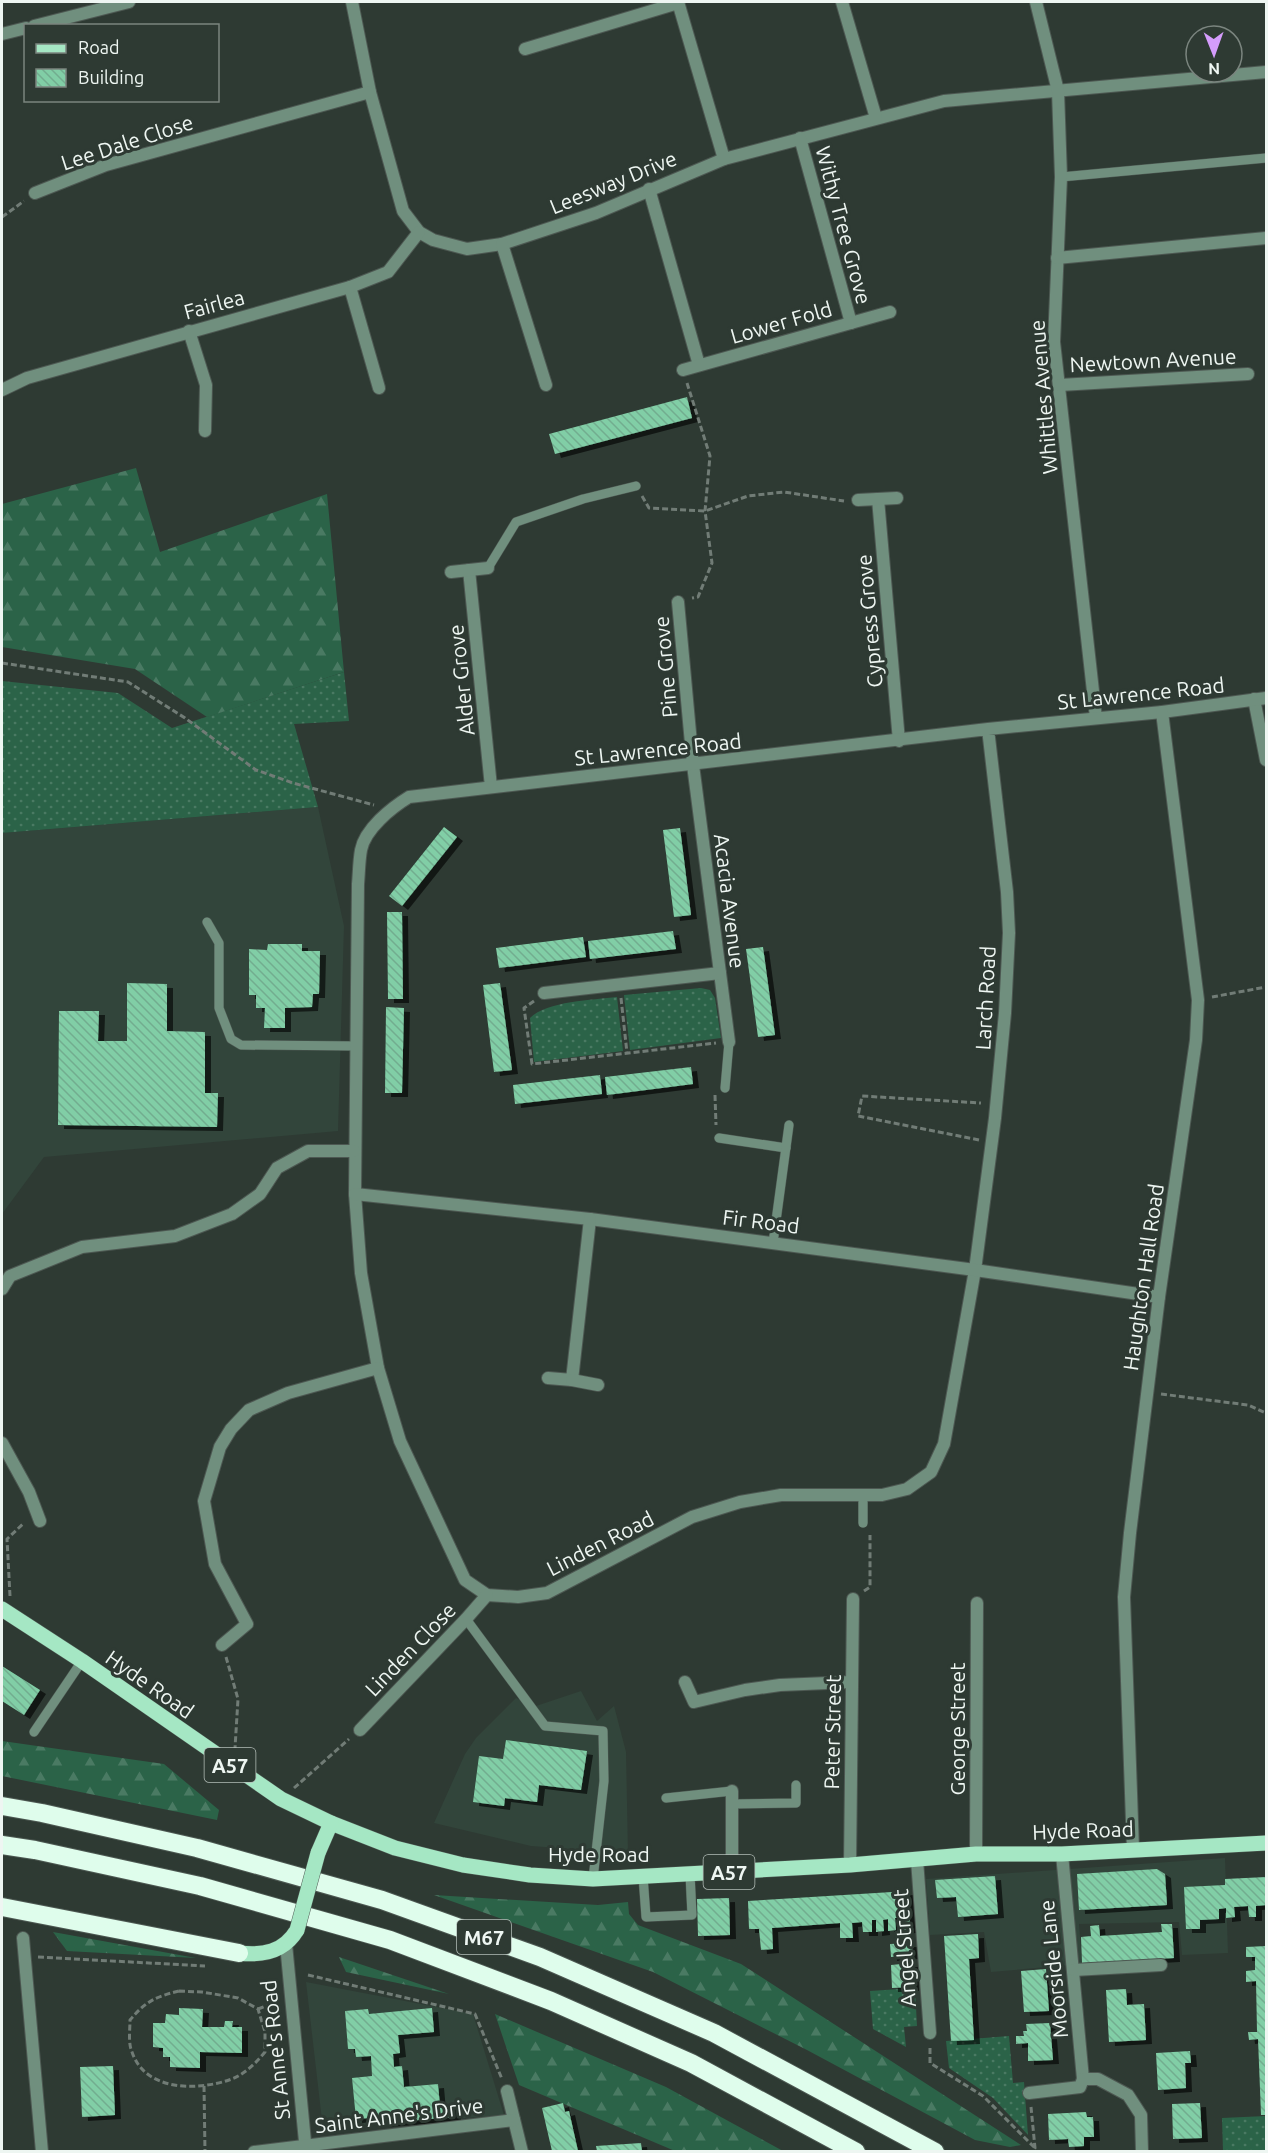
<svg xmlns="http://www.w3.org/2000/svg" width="1268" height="2153" viewBox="0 0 1268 2153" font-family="Ubuntu,sans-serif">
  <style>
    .built { fill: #32453b }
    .grass { fill: url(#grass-dots) }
    .forest { fill: url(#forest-firs) }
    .building { fill: url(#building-back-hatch); filter: url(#shadow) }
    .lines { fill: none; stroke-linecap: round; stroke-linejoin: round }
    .service-casing { stroke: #4d5852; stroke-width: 10 }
    .minor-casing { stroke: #4d5852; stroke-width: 14 }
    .primary-casing { stroke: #4d5852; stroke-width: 16 }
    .motorway-casing { stroke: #4d5852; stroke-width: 20 }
    .path { stroke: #717c76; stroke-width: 3; stroke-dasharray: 6 3; stroke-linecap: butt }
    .service { stroke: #708f7e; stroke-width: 9 }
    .minor { stroke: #708f7e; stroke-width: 12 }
    .primary { stroke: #a5e7c4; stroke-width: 15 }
    .motorway { stroke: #dffdec; stroke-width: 18 }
    .primary-bridge-casing { stroke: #4d5852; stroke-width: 16; stroke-linecap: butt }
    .primary-bridge { stroke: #a5e7c4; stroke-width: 15 }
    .labels { text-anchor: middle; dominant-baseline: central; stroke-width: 6; stroke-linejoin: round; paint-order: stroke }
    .shield { fill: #2e3a33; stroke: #b4beb9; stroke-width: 1.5 }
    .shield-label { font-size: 20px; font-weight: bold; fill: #eef6f2 }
    .street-label { font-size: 21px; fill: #eef6f2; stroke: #2e3a33 }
  </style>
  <defs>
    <pattern id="grass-dots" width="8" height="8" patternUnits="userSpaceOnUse" patternTransform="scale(1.5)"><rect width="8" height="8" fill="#2b6348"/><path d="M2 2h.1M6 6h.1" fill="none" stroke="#4a7a63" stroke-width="1.8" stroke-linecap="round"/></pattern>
    <pattern id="forest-firs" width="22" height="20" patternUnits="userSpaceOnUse" patternTransform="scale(1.5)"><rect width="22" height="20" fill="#2b6348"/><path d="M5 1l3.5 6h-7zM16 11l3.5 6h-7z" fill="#4a7a63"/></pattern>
    <pattern id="building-back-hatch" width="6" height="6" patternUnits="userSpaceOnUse" patternTransform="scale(1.5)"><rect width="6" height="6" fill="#81cea6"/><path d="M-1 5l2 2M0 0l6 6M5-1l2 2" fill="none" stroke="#72ad8f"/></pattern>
    <filter id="shadow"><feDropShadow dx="6" dy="4" stdDeviation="0" flood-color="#0009"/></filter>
  </defs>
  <rect width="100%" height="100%" fill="#2e3a33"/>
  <g class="built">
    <path d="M318,807L344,926L338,1131L44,1157L2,1214V833Z"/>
    <path d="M581,1691L597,1721L614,1706L626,1752L628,1853L531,1846L434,1823L465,1754L476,1738L516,1698L536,1706Z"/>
    <path d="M1225,1858L1228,1953L1182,1955L1179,1922L1079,1924L1082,1964L991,1972L984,1932L930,1935L926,1879Z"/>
    <path d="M306,1982L473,2014L504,2115L323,2129Z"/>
  </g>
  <g class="grass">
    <path d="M344,672L349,721L294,724L318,807L2,833V681L118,693L172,728Z"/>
    <path d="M701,988L710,990L715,998L721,1038L630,1050L624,995Z"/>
    <path d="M617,997L623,1051L534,1062L530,1018C547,1001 593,1000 617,997Z"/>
    <path d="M915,1988L917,2026L904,2027L906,2047L873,2029L870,1991Z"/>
    <path d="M1009,2036L1013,2083L1024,2082L1028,2135L993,2098L949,2068L946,2041Z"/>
    <path d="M1266,2116V2151H1223L1222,2118Z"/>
  </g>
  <g class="forest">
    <path d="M136,468L160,552L327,494L344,672L207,717L135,669L2,647V504Z"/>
    <path d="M2,1741L164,1764L219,1810L217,1820L2,1776Z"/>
    <path d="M434,1895L598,1905L628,1902L629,1914L638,1925L741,1964L1021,2145L1010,2147L975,2140L807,2050L653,1972Z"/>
    <path d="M53,1932L196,1958L67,1951Z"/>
    <path d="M339,1957L449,1994L346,1972Z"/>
    <path d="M495,2014L666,2087L783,2151H675L519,2085Z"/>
  </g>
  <g class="building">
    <path d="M687,397L692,418L555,454L549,434Z"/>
    <path d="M444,827L457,837L402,906L389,896Z"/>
    <path d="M680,828L691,915L674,917L663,830Z"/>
    <path d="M387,912H402L403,999H388Z"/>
    <path d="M673,931L676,949L590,959L588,941Z"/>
    <path d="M583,937L586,957L499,968L496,948Z"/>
    <path d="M268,944H302V951H320L319,994H313L312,1007L285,1008V1028H264L265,1008H256V995H249V949L267,950Z"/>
    <path d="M763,947L775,1035L758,1037L746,949Z"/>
    <path d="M127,983L167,984V1031L205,1032V1093H218L217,1127L58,1125L59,1011H99L98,1041H127Z"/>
    <path d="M500,983L512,1070L494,1072L483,985Z"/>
    <path d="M386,1007L404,1008L402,1093H385Z"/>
    <path d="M691,1067L693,1084L607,1095L605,1077Z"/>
    <path d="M600,1075L602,1094L515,1104L513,1085Z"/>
    <path d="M2,1666L40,1690L24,1715L2,1701L3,1690Z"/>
    <path d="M506,1740L587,1751L581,1790L539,1785L537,1802L505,1798L504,1806L473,1802L479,1756L503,1759Z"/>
    <path d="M1157,1869L1165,1874L1167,1905L1079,1910L1077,1874Z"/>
    <path d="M995,1876L998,1914L958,1917L956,1897L937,1898L935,1880Z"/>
    <path d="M1266,1877V1905L1256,1906V1917H1249L1248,1906L1234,1907L1235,1917L1226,1918V1908L1219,1909V1919L1200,1920V1929H1186L1184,1887L1225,1885V1879Z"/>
    <path d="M908,1891L910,1929L901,1930V1918H895L896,1930L888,1931V1919L883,1920L884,1931L876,1932V1920H872V1932H863L862,1922L852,1923L853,1938H840V1923L772,1928L773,1949L761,1950L759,1929H749L748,1901Z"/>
    <path d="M729,1898L730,1935L698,1936L697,1899Z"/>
    <path d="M1161,1924H1172L1174,1958L1082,1963L1081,1937L1091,1936L1090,1926L1099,1925L1100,1936L1162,1932Z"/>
    <path d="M978,1934L979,1958L969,1959L974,2040L951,2041L944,1936Z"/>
    <path d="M911,1943L913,1955L891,1957L890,1944Z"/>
    <path d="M1266,1946V2115H1261L1258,2039L1249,2040L1248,2032H1257L1256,1981L1246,1982V1971L1255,1970V1957H1246V1947Z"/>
    <path d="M912,1963L913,1987L892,1988L891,1965Z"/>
    <path d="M1046,1969L1049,2011L1024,2012L1021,1971Z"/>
    <path d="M1126,1989L1127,2005L1144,2004L1146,2040L1109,2042L1106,1990Z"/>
    <path d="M179,2008L203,2009L202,2027H224L225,2021H233L232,2027H242V2053L200,2052V2068L170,2067V2057H163V2048L153,2047V2023H165L166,2014L179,2015Z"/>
    <path d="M432,2008L434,2032L398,2035L400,2053L393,2054L394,2067L402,2066L404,2087L438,2084L440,2106L454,2105L455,2117L383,2123L382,2117L356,2119L352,2078L372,2076L371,2056L356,2057L355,2049H348L345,2011L368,2009L369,2014Z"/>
    <path d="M1050,2023L1053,2060L1028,2061V2043L1016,2044V2036H1024L1023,2031H1027L1026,2024Z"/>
    <path d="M1190,2051L1191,2063H1185L1186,2088L1158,2090L1156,2053Z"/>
    <path d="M113,2066L115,2115L82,2117L80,2067Z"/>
    <path d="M563,2103L565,2112L569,2111L578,2151H552L542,2108Z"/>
    <path d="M1200,2103L1202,2138L1173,2139L1172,2104Z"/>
    <path d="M1086,2112L1087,2117H1093L1094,2137H1084V2146L1069,2147L1068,2139L1049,2140L1048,2114Z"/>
    <path d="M641,2143L642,2151H597L596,2146Z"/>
  </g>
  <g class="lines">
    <g class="service-casing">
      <g id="service">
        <path d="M1061,177L1266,158"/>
        <path d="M488,568L516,522L583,499L636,486"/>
        <path d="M207,922L219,943V1008L231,1039L241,1045L357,1046"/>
        <path d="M725,1088L729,1042"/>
        <path d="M719,1138L786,1148"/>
        <path d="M773,1243L789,1125"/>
        <path d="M863,1495V1523"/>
        <path d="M466,1619L545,1726L603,1731L604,1781L593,1879"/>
        <path d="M34,1732L82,1661"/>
        <path d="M666,1798L732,1791"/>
        <path d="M732,1804L796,1803V1785"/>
        <path d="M643,1876L646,1917L692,1915L690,1874"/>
      </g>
    </g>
    <g class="minor-casing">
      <g id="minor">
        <path d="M352,2L370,92L403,211L419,232L433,240L467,249L502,244L596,213L724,159L944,101L1266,72"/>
        <path d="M678,2L724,159"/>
        <path d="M842,2L876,118"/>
        <path d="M1036,2L1058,91L1061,177L1054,342L1096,718"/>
        <path d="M34,26L129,2"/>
        <path d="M2,34L26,28"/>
        <path d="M525,49L678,3"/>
        <path d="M800,138L851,323"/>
        <path d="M649,189L699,365"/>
        <path d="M35,193L106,165L370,92"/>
        <path d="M502,244L546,385"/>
        <path d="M1057,258L1266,238"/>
        <path d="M350,287L379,388"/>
        <path d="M189,331L206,385L205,431"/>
        <path d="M683,370L890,312"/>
        <path d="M1060,385L1248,374"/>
        <path d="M2,390L27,378L350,287L388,272L419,232"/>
        <path d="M878,499L899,741"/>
        <path d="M858,500L897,498"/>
        <path d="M469,570L491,787"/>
        <path d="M451,572L488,568"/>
        <path d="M678,602L693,765L729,1042"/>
        <path d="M1254,699L1266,760"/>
        <path d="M988,729L1007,892L1009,933L1005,1013L995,1118L975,1270L944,1444L931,1472L907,1489L882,1495H781L740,1502L692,1517L547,1593L518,1597L487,1595L465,1580L400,1441L378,1368L361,1273L355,1194L358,884C359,873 359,861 361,850C365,829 391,808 409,797L988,729L1162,712L1266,698"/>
        <path d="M544,993L720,973"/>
        <path d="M355,1194L590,1219L975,1270L1159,1297"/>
        <path d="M2,1289L10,1276L82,1247L175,1236L232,1214L260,1194L277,1168L308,1151H354"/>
        <path d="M548,1378L572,1380L590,1219"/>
        <path d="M572,1380L598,1385"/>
        <path d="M2,1443L29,1492L40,1521"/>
        <path d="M222,1645L247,1624L215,1564L204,1501L220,1447L231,1429L249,1410L288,1393L378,1368"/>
        <path d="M685,1682L694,1702L745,1690L780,1685L852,1682"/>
        <path d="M360,1730L466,1619L487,1595"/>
        <path d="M732,1791V1872"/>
        <path d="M1133,1849L1124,1597L1130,1533L1159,1297L1196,1040L1198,1000L1162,712"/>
        <path d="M976,1854L977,1603"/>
        <path d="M1062,1854L1083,2079"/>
        <path d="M917,1860L930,2033"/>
        <path d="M850,1865L853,1599"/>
        <path d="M23,1938L42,2152"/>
        <path d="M286,1944L306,2152"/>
        <path d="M1074,1970L1161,1965"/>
        <path d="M507,2091L522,2152"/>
        <path d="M1029,2093L1080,2087L1083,2079H1098L1128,2095L1141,2115L1142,2152"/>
        <path d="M254,2152L514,2120"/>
      </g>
    </g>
    <g class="primary-casing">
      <g id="primary">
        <path d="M2,1609L82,1661L281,1799L331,1823L395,1848L463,1865L530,1875L593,1879L850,1865L976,1854H1062L1266,1843"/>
        <path d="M318,1853L331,1823"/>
        <path d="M239,1953C263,1956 284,1952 297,1930"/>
      </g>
    </g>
    <g class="motorway-casing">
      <g id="motorway">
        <path d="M2,1806L42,1813L197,1848L382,1900L540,1957L714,2033L935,2152"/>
        <path d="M2,1845L35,1850L200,1886L390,1940L551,2001L691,2063L856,2152"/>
        <path d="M2,1907L239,1953"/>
      </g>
    </g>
    <g class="path">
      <path d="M2,217L24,201"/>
      <path d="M687,383L710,456L705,511L712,563L698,597L692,598"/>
      <path d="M642,496L649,508L705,511L748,496L784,492L844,501"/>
      <path d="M2,663L128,682L185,718L256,770L293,783L374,805"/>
      <path d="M1212,997L1266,987"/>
      <path d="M621,998L627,1053"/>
      <path d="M534,1001L524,1008L532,1064L716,1043"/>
      <path d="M715,1095L716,1125"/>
      <path d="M979,1140L858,1116L862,1096L981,1103"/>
      <path d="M1161,1394L1248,1405L1266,1413"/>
      <path d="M864,1591L870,1587V1535"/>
      <path d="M10,1596L7,1539L24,1523"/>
      <path d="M226,1657L238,1699L235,1748"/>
      <path d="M294,1788L349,1739"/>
      <path d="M38,1957L205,1966"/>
      <path d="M308,1975L475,2014L502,2079"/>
      <path d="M179,1991L202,1992L238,1998L258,2009L265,2032V2052C255,2064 244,2075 229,2080C196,2091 145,2091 132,2052C128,2043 130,2030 130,2020C146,2001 155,1997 179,1991Z"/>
      <path d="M258,2009L278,2001"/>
      <path d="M930,2048V2063L983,2096L1035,2148"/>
      <path d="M204,2086L205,2152"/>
      <path d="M1031,2107L1035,2148L1033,2152"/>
    </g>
    <use href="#service" class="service"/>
    <use href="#minor" class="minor"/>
    <use href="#primary" class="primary"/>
    <use href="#motorway" class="motorway"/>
    <g class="primary-bridge-casing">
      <path id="primary-bridge" d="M297,1930L318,1853"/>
    </g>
    <use href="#primary-bridge" class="primary-bridge"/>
  </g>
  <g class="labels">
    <g class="shield">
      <rect x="204.5" y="1748" width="51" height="34" rx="4.5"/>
      <rect x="703.5" y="1855" width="51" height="34" rx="4.5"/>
      <rect x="457" y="1920" width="54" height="34" rx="4.5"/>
    </g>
    <g class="shield-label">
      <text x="230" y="1765">A57</text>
      <text x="729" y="1872">A57</text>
      <text x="484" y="1937">M67</text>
    </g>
    <g class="street-label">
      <text transform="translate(127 142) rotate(-18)">Lee Dale Close</text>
      <text transform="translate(613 182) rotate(-22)">Leesway Drive</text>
      <text transform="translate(844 225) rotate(75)">Withy Tree Grove</text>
      <text transform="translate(214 304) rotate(-15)">Fairlea</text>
      <text transform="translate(781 322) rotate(-16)">Lower Fold</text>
      <text transform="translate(1153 360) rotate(-3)">Newtown Avenue</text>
      <text transform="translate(1043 397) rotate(-95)">Whittles Avenue</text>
      <text transform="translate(869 621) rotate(-95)">Cypress Grove</text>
      <text transform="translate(665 667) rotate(-95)">Pine Grove</text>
      <text transform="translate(461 680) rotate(-96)">Alder Grove</text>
      <text transform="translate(1141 693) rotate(-6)">St Lawrence Road</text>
      <text transform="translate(658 749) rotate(-6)">St Lawrence Road</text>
      <text transform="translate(730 901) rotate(83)">Acacia Avenue</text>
      <text transform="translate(985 998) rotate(-87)">Larch Road</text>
      <text transform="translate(761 1221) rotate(7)">Fir Road</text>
      <text transform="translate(1143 1277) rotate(-82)">Haughton Hall Road</text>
      <text transform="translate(600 1543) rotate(-27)">Linden Road</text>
      <text transform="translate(410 1649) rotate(-46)">Linden Close</text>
      <text transform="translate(150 1684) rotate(35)">Hyde Road</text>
      <text transform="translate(957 1729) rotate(-90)">George Street</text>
      <text transform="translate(832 1732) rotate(-89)">Peter Street</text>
      <text transform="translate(1083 1830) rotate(-2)">Hyde Road</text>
      <text x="599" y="1854">Hyde Road</text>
      <text transform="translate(904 1948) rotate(-94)">Angel Street</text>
      <text transform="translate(1053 1969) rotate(-96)">Moorside Lane</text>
      <text transform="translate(275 2050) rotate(-96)">St Anne's Road</text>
      <text transform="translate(399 2115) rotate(-7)">Saint Anne's Drive</text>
    </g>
  </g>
  <rect width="1268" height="2153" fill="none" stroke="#eef6f2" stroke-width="6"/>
  <rect x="24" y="24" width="195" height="78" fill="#2e3a33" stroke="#7b857f" stroke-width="1.5"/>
  <rect x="36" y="44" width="30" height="9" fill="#a5e7c4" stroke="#7b857f" stroke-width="1.5"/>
  <text x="78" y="54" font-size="18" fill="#eef6f2">Road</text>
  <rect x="36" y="69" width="30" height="18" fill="url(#building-back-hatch)" stroke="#7b857f" stroke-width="1.5"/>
  <text x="78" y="84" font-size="18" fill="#eef6f2">Building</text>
  <g transform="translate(1214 54) rotate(179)"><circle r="28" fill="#2e3a33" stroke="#7b857f" stroke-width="1.5"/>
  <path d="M0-4.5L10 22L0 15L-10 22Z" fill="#d49cfb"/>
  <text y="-9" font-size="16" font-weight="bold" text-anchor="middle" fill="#eef6f2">N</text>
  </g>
</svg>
